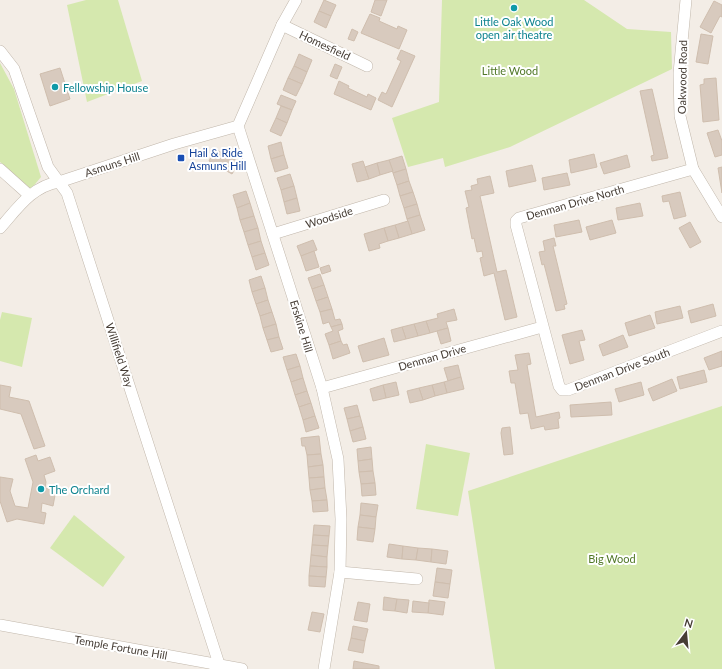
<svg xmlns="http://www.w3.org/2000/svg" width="722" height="669" viewBox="0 0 722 669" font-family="Lato,sans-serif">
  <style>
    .green { fill: #d5e8ae }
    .building { fill: #d8cabe; stroke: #cfbeae }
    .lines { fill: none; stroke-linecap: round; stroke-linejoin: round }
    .minor-casing { stroke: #c1b7ab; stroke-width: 12 }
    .minor { stroke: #fff; stroke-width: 11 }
    .culture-dot { fill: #0f9aa8; stroke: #fff; stroke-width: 1.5 }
    .transit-dot { fill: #1a4fb4; stroke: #fff; stroke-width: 1.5 }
    .labels { text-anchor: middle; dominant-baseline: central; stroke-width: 4; stroke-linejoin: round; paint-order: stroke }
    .culture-label { font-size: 11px; fill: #0d838f; stroke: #fff; text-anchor: start }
    .street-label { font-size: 11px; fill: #463d35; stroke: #fff }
    .park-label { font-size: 11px; fill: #517828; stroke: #fff }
    .transit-label { font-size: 11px; fill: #164399; stroke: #fff; text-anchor: start }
  </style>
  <rect width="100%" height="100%" fill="#f3ede6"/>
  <g class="green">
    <path d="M86,0H118L142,81L87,102L67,5Z"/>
    <path d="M442,0H584L627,29L671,32L672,69L510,147L445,167L443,158L408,167L392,118L439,102Z"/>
    <path d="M0,63L14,89L41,177L31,189L0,162Z"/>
    <path d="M2,312L32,318L22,367L0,361V320Z"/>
    <path d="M722,406V669H495L468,491Z"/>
    <path d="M426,444L470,453L458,516L416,509Z"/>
    <path d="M74,515L125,557L103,587L50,548Z"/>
  </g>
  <g class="building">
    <path d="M324,0L336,5L331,16L319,11Z"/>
    <path d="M375,0H387L381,16L371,12Z"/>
    <path d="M714,1L722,5V17L720,16L711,33L700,27Z"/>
    <path d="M319,11L331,16L326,28L314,22Z"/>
    <path d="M370,14L380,18L379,21L397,29L398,26L407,30L399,49L361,33Z"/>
    <path d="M352,29L358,32L354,41L348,39Z"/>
    <path d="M701,34L713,36L708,64L696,62Z"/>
    <path d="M401,50L415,56L392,107L378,100L382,92L386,94L401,61L397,59Z"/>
    <path d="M299,54L312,60L307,72L294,66Z"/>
    <path d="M335,64L342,67L337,79L330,76Z"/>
    <path d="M294,66L307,72L302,84L288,78Z"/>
    <path d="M60,68L70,99L50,106L40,74Z"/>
    <path d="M288,78L302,84L296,96L283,90Z"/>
    <path d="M716,78L719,120L703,122L700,85L704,84V79Z"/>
    <path d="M339,81L349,86L348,88L367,97L368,94L376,98L371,110L334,94Z"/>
    <path d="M652,89L668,158L652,161L651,156L654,155L640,91Z"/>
    <path d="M281,95L296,101L292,110L277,104Z"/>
    <path d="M281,106L292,110L287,123L276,118Z"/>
    <path d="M276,118L287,123L281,136L270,131Z"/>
    <path d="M718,130L722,141V155L715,157L707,133Z"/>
    <path d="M281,142L284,155L271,159L268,146Z"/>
    <path d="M215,149L239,162L232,174L209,161Z"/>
    <path d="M594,154L597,167L571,173L569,160Z"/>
    <path d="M284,155L288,168L275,172L271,159Z"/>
    <path d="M627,155L630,167L604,174L600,163Z"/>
    <path d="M402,156L406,169L393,173L389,160Z"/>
    <path d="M389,160L393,171L380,175L377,163Z"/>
    <path d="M363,161L369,179L357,182L352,164Z"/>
    <path d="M377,163L380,175L369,179L365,167Z"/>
    <path d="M532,165L536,181L509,187L506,171Z"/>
    <path d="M722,167V193L718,168Z"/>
    <path d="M406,169L409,181L397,185L393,173Z"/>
    <path d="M567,173L570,185L544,190L542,178Z"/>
    <path d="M290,174L294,186L281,190L277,178Z"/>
    <path d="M490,176L494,193L480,196L497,272L506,270L517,317L505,320L494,273L484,276L480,258L483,257L482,251L477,252L474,238L472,239L466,208L469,207L465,191L472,190L471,186L478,184L477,179Z"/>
    <path d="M409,181L413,192L400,196L397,185Z"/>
    <path d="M294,186L297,198L284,202L281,190Z"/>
    <path d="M246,191L250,203L237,208L233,195Z"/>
    <path d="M413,192L417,204L404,208L400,196Z"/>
    <path d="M680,192L686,216L674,219L669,201L663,202L662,196Z"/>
    <path d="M297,198L300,211L287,214L284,202Z"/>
    <path d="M250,203L254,216L240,220L237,208Z"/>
    <path d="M640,203L643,216L618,220L616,208Z"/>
    <path d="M417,204L420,215L407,219L404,208Z"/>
    <path d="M420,215L425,230L412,234L407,219Z"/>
    <path d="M254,216L258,228L244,232L240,220Z"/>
    <path d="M579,220L582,232L556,237L554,225Z"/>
    <path d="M612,220L616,233L590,240L586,227Z"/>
    <path d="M408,221L412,234L399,238L395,225Z"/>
    <path d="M690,222L701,242L690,248L679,228Z"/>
    <path d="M395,225L399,238L388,241L384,228Z"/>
    <path d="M258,228L261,241L248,245L244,232Z"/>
    <path d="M384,228L388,241L379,244L380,248L369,251L364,234Z"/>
    <path d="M554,238L556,246H553L567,304L564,305L565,309L556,311L544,264L542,265L539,252L545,251L543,241Z"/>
    <path d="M313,240L317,250L301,256L297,246Z"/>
    <path d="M261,241L265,253L252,257L248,245Z"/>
    <path d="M314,251L319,267L306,271L301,256Z"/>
    <path d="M265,253L269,265L256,270L252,257Z"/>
    <path d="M329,265L331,271L322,274L320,268Z"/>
    <path d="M320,274L324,285L312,289L308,278Z"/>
    <path d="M261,276L265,288L252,292L249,280Z"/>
    <path d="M324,285L328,297L316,301L312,289Z"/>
    <path d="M265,288L268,300L256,304L252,292Z"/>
    <path d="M328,297L332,309L320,312L316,301Z"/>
    <path d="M268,300L272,312L260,316L256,304Z"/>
    <path d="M713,304L716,316L691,323L688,311Z"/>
    <path d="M680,306L683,318L657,324L655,312Z"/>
    <path d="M332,309L335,320L340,319L342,324L331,327L329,322L323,324L320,312Z"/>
    <path d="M454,309L457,320L446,322L448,328L430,333L426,321L438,318L437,314Z"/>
    <path d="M272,312L276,324L263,328L260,316Z"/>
    <path d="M650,315L655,328L629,336L625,323Z"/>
    <path d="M426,321L430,333L418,336L414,324Z"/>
    <path d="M276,324L279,337L267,340L263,328Z"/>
    <path d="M342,324L343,329L338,331L341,341L329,345L325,334L333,331L331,327Z"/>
    <path d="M414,324L418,336L406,339L402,327Z"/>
    <path d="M402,327L406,339L394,342L391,330Z"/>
    <path d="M448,328L451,341L441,344L437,331Z"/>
    <path d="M582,330L585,340L579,341L584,360L570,364L562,335Z"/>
    <path d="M623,335L628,347L603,356L599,345Z"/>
    <path d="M279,337L283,349L271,352L267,340Z"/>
    <path d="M384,338L389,355L363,362L358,346Z"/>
    <path d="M341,341L343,345L347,344L350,353L333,359L329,345Z"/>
    <path d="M722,351V366L709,370L704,358Z"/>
    <path d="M529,353L531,364L527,365L536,417L559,412L560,418L558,419L559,428L545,430L544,426L531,429L528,413L520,414L515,383H511L509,371L518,370L515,355Z"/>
    <path d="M296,354L300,366L287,370L283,357Z"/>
    <path d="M458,365L461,377L448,381L444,368Z"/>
    <path d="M300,366L303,378L291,382L287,370Z"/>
    <path d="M704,370L707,382L680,389L677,377Z"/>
    <path d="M461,377L464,389L447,393L444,382Z"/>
    <path d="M303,378L307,391L295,395L291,382Z"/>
    <path d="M672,379L677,391L653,401L648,389Z"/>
    <path d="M396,382L399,395L386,398L383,385Z"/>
    <path d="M444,382L447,393L435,396L432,385Z"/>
    <path d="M641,382L644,395L619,402L615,389Z"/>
    <path d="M0,385L11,387L9,397L29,401L45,446L34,449L21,414L0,409Z"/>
    <path d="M383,385L386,398L373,401L370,389Z"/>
    <path d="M432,385L435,396L423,400L419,388Z"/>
    <path d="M419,388L423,400L410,403L407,391Z"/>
    <path d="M307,391L311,403L299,407L295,395Z"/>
    <path d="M611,402L612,415L571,417L570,405Z"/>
    <path d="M311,403L315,416L303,420L299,407Z"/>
    <path d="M357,405L360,416L347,419L344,408Z"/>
    <path d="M315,416L319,428L306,432L303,420Z"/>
    <path d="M360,416L363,427L350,431L347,419Z"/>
    <path d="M363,427L366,439L353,442L350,431Z"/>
    <path d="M510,427L513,454L504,455L501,433L502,428Z"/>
    <path d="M319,436L321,454L307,455L305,446H302L301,438Z"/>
    <path d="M371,447L372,459L358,461L357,449Z"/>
    <path d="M321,454L323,465L308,467L307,455Z"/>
    <path d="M36,455L38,461L50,457L55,471L44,475L46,482L45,488L56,490L53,506L42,503L41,512L46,513L44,524L17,519L7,522L0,501V477L13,479L10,491L15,506L28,508L33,482L25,459Z"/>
    <path d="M372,459L373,471L359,472L358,461Z"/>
    <path d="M323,465L324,477L309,478L308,467Z"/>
    <path d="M373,471L375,483L361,484L359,472Z"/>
    <path d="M324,477L325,488L310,490L309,478Z"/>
    <path d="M375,483L376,495L362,496L361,484Z"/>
    <path d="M325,488L327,500L312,501L310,490Z"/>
    <path d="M327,500L328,511L313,512L312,501Z"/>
    <path d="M361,503L378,505L376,517L360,515Z"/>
    <path d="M360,515L376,517L375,529L358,527Z"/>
    <path d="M314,525L330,526L329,536L313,535Z"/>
    <path d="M358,527L375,529L373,542L357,540Z"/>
    <path d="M313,535L329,536L328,546L312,545Z"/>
    <path d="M389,544L403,546L402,559L387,557Z"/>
    <path d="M312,545L328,546L327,557L311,555Z"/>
    <path d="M403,546L418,548L416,560L402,559Z"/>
    <path d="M418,548L432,549L431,562L416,560Z"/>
    <path d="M432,549L448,551L446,564L431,562Z"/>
    <path d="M311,555L327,557V567L310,566Z"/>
    <path d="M310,566L327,567L326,577L309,576Z"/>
    <path d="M437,568L452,570L450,584L435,582Z"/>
    <path d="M309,576L326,577L325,587L309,586Z"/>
    <path d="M435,582L450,584L448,598L433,596Z"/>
    <path d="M384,597L397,599L395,611L383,610Z"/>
    <path d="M397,599L409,600L407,613L395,611Z"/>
    <path d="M429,600L445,602L443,615L428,613Z"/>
    <path d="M413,601L429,603L428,613L412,612Z"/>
    <path d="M358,602L370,604L367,622L354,620Z"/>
    <path d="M312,612L324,614L320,632L308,630Z"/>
    <path d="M353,626L368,629L365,641L351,638Z"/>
    <path d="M351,638L365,641L363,653L348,650Z"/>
    <path d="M354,661L379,666V669H353Z"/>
  </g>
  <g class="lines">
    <g class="minor-casing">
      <g id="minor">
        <path d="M296,0L282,25L238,126L322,388L338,459L341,519L340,572L324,669"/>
        <path d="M686,0L679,73L680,116L693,169L722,217"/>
        <path d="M282,25L367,66"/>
        <path d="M0,51L14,69L48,167L67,193L219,664L215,669"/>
        <path d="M0,169L29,195"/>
        <path d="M693,169L519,218L516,221V225L559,386L562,390H568L722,331"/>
        <path d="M0,228C17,209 32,186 59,182L174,144L238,126"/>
        <path d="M273,234L384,200"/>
        <path d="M322,388L542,327"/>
        <path d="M340,572L417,579"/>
        <path d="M0,625L242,669"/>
      </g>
    </g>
    <use href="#minor" class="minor"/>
  </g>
  <g class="culture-dot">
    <circle cx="514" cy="8" r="4"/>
    <circle cx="55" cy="87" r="4"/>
    <circle cx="41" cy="489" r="4"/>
  </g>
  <rect class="transit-dot" x="177" y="154" width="8" height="8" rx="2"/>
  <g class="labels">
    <g class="culture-label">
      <text x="514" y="21" text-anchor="middle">Little Oak Wood<tspan x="514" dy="13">open air theatre</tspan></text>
      <text x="63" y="87">Fellowship House</text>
      <text x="49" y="489">The Orchard</text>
    </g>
    <g class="street-label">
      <text transform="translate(325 45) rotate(25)">Homesfield</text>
      <text transform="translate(682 77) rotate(-89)">Oakwood Road</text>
      <text transform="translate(112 164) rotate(-18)">Asmuns Hill</text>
      <text transform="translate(575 202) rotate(-16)">Denman Drive North</text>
      <text transform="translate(329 217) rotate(-17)">Woodside</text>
      <text transform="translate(302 326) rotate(73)">Erskine Hill</text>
      <text transform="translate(120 355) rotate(72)">Willifield Way</text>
      <text transform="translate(432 357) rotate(-16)">Denman Drive</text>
      <text transform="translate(622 369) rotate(-21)">Denman Drive South</text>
      <text transform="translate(121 647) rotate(10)">Temple Fortune Hill</text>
    </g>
    <g class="park-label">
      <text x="510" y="70">Little Wood</text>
      <text x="612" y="558">Big Wood</text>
    </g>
    <g class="transit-label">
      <text x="189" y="152">Hail &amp; Ride<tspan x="189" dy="13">Asmuns Hill</tspan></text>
    </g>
  </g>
  <g transform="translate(686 633) rotate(16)" stroke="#ffffff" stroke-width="3" paint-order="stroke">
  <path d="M0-3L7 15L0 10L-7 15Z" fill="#463d35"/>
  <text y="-6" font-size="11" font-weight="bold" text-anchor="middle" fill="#463d35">N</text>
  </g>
</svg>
